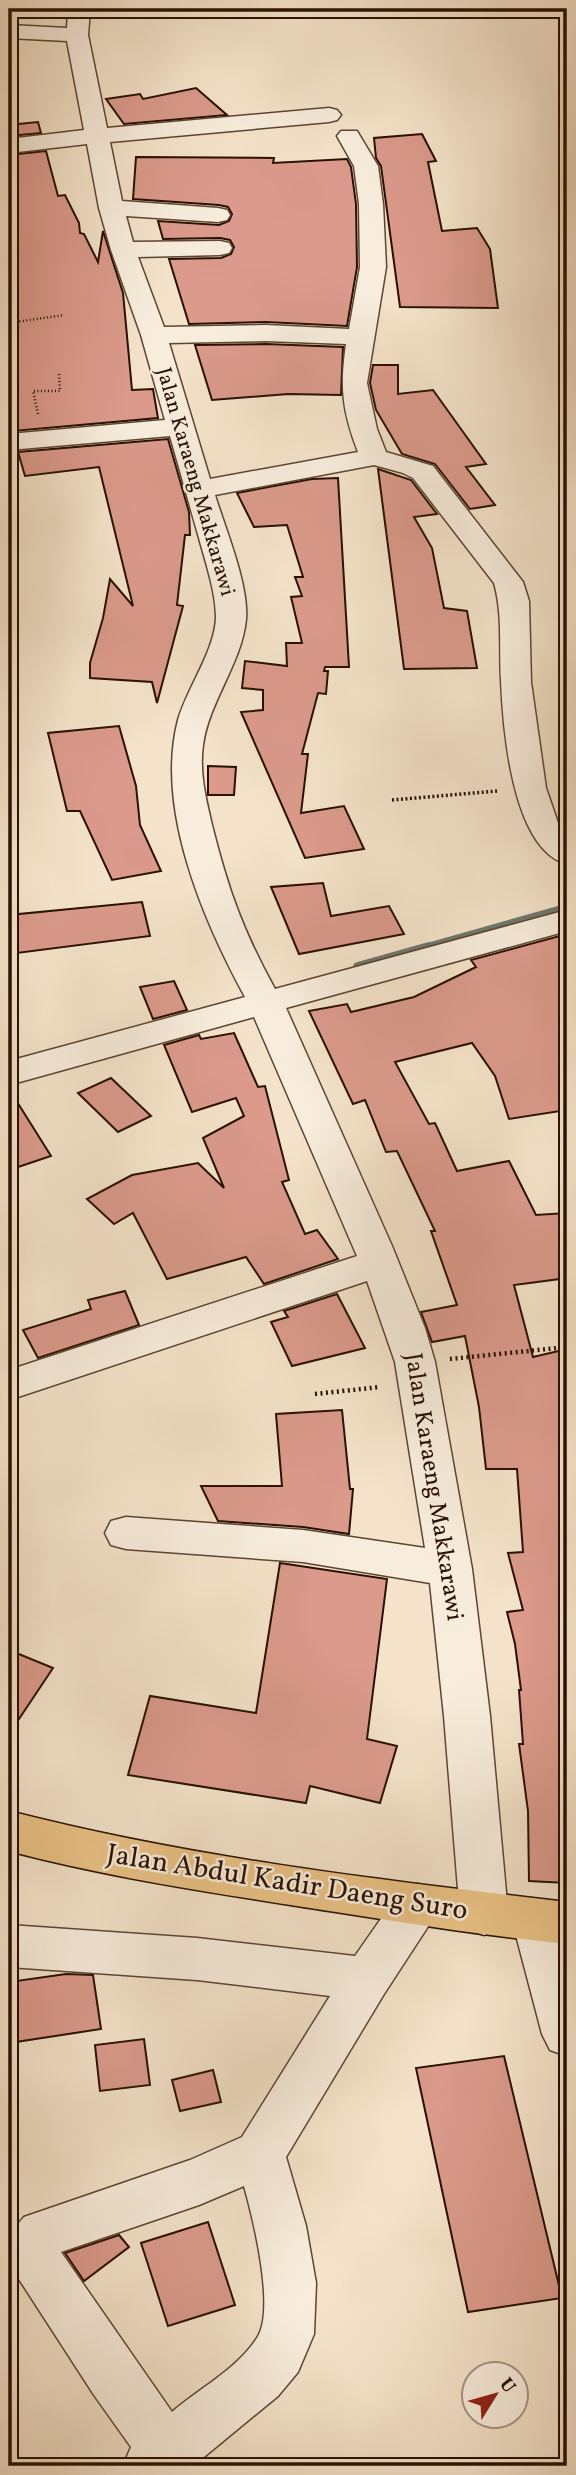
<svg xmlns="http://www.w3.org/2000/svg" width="576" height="2475" viewBox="0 0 576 2475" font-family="Vollkorn,serif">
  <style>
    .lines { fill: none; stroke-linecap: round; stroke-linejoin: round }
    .stream-far1 { stroke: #6e786d; stroke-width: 9 }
    .stream { stroke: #6e786d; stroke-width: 10 }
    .building { fill: #db9a8c; stroke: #291000; stroke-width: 2 }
    .minor-casing { stroke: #5c4532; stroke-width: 3 }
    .major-casing { stroke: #291000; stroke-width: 3 }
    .path-far2 { stroke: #291000; stroke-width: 2.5; stroke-dasharray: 1 2.5; stroke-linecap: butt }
    .path-far1 { stroke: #291000; stroke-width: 3.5; stroke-dasharray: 2 2.5; stroke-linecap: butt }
    .path { stroke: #291000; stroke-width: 4.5; stroke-dasharray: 2 3.5; stroke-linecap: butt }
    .minor { fill: #f8eddd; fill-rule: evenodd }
    .major { fill: #eac285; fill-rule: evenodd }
    .labels { text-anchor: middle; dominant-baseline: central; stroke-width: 5; stroke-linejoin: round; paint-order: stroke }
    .far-street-label { font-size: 21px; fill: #291000; stroke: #f8eddd }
    .street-label { font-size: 24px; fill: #291000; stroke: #f8eddd }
    .near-street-label { font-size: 28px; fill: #291000; stroke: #f8eddd }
  </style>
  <rect width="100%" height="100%" fill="#f4e3ca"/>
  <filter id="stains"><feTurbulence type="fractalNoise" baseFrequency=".00286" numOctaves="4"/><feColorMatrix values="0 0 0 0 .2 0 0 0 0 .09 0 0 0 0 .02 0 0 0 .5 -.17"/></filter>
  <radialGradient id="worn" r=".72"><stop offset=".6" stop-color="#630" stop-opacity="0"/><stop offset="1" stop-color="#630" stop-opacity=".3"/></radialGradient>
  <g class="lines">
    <path class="stream-far1" d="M422,949L567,908"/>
    <path class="stream" d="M358,967L429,947"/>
  </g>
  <g class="building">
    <path d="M196,88L227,115L124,124L106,99L140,94L143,99Z"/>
    <path d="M38,122L41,133L9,136V125Z"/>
    <path d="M422,134L436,161L428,162L442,231L477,228L490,249L498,308L400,307L381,166L376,158L374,138Z"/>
    <path d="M46,151L58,196L65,195L79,223L80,233L84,234L98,262L103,231L123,293L132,390L153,389L158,418L13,431L9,417V155Z"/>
    <path d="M136,157L274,158L273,163L347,159L351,167L356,204L357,267L347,326L266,322L189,324L169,259L221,258L231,254L234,247L230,240L220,238L163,239L158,221L219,225L229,221L232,214L228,207L219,205L133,199Z"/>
    <path d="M266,344L343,347L341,395L288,394L212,400L195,345Z"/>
    <path d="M373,365H398V394L433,390L486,464L466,467L495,505L470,509L435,464L402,454L376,410L370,383Z"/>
    <path d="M168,439L189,512L190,535H185L177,605L183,606L157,703L152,682L90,678V663L103,618L110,579L133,606L99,467L25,476L18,452Z"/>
    <path d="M378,469L411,480L437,514L414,517L432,548L444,608L467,611L477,668L404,669Z"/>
    <path d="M338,478L349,667H325L324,671H328L326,694L318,693L302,754H308L301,813L344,806L364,849L305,858L241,712L263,710V690L242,688L245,661L287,666L286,643H302L291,597L302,596L295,577H303L287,525L254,527L237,493L312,479Z"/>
    <path d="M119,726L136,786L140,825L161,871L112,880L80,811H67L48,733Z"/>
    <path d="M208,766L236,767L234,795H208Z"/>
    <path d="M323,883L331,916L389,906L404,934L299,954L271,887Z"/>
    <path d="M142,902L150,936L17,953L9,915Z"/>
    <path d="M567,934V1110L509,1119L495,1076L472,1043L395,1062L429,1124L435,1123L457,1171L509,1161L536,1215L567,1213V1278L514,1285L533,1357L567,1349V1883L529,1881L528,1811L519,1744H523L519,1690H521L515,1644L507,1612L523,1610L508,1553L523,1552L517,1469H486L479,1407L465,1336L432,1342L421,1312L457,1305L431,1231H435L397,1151L386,1152L365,1100L353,1104L309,1011L347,1004L351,1012L414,997L476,967L471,960Z"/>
    <path d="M174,981L187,1010L153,1019L140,987Z"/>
    <path d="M234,1033L258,1087L265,1086L289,1180L282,1182L305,1234L317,1230L338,1259L264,1284L246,1257L167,1279L133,1213L114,1224L87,1199L132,1175L198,1163L224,1188L203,1138L244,1116L236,1098L192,1112L164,1045L199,1035L201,1039Z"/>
    <path d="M111,1078L151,1116L118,1132L78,1093Z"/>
    <path d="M9,1089L51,1156L9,1170Z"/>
    <path d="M125,1291L139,1325L38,1358L23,1330L91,1309L88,1300Z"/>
    <path d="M337,1294L365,1348L292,1366L271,1322L288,1317L284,1311Z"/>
    <path d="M342,1410L350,1489H353L349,1534L303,1527L218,1521L201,1486H282L276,1414Z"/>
    <path d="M280,1563L387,1579L367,1739L397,1746L380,1803L310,1786L306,1803L128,1775L150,1696L256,1713Z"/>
    <path d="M9,1650L53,1668L9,1734Z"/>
    <path d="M66,1974L93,1975L101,2029L9,2043V1982Z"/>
    <path d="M144,2039L150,2085L100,2091L95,2045Z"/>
    <path d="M504,2056L562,2298L468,2312L416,2068Z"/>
    <path d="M213,2070L221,2102L180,2111L172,2080Z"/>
    <path d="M208,2222L235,2305L168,2326L141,2243Z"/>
    <path d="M119,2235L129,2247L84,2281L65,2253Z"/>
  </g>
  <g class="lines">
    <g class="minor-casing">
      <g id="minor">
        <path d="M68,9H90L88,35L107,128L329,108L337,110L341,115L337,120L329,122L110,142L122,201L218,208L227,210L230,215L227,220L218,222L126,216L133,242L220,241L229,243L232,248L229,253L220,255L138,257L164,327L266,325L349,329L360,267L359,204L354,166L337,136L341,131H357L378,166L383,204L386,267L367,383L377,429L386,452L433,466L523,582L529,601L531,682L546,788L558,823L567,834V864C512,850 503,728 501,680C499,648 503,614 494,583L413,478L403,473L374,465L215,495C225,528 249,585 246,619C242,663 209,701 203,745C199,772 206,799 212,825C228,889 243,931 275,989L567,910V931L286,1008L392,1246L425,1328L435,1362L472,1569L490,1716L508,1914L501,1929L484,1935L467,1929L460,1914L444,1716L430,1583L303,1562L126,1549L111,1545L105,1533L111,1521L126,1517L303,1530L425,1548L395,1362L367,1281L9,1400V1370L357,1256L254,1017L9,1085V1061L245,997C203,920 155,808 178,720C187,688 216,649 216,616C215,589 206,564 199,538C189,504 180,470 170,436L9,450V434L165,420L141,335L111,250L99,208L87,144L9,153V139L84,130L67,41L9,38V25L67,28ZM266,341L346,344C340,388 342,410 358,452L210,479L169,343Z"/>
        <path d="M418,1884L435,1890L442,1905L384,1994L286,2157L306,2226L316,2283L314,2334L298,2372L278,2396L193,2466H123L131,2447L94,2395L15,2273C6,2251 7,2235 24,2217L190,2160L242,2137L330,1996L197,1980L9,1967V1925L197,1938L355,1956L401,1890ZM244,2186C253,2218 276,2310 257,2338C237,2369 200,2388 172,2412L61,2252L199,2205Z"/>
        <path d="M536,1899L553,1905L567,1946V2056L550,2050L542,2034L512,1920L519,1905Z"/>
      </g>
    </g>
    <g class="major-casing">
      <path id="major" d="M9,1811C191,1858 381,1880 567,1902V1944C477,1935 387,1920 297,1906C201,1891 103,1876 9,1851Z"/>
    </g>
    <g class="path-far2">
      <path d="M9,323L64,315"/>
      <path d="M38,414L33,391H60L59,373"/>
    </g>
    <path class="path-far1" d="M392,800L497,791"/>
    <g class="path">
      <path d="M450,1359L567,1347"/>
      <path d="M315,1394L380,1387"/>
    </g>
    <use href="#minor" class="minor"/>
    <use href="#major" class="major"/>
  </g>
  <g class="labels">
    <g class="far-street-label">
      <text transform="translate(195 482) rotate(74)">Jalan Karaeng Makkarawi</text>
    </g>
    <g class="street-label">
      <text transform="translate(433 1487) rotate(81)">Jalan Karaeng Makkarawi</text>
    </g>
    <g class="near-street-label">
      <text transform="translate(287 1883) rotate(9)">Jalan Abdul Kadir Daeng Suro</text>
    </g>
  </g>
  <rect width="576" height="2475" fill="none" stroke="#f4e3ca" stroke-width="35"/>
  <rect x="10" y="10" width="555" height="2454" fill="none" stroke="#291000" stroke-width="3.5"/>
  <rect x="18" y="18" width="541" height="2440" fill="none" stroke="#291000" stroke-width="2"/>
  <g transform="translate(495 2395) rotate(53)"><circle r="33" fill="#f8eddd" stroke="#a59585" stroke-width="2"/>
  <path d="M0-5L12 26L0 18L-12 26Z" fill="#8f2418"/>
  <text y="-10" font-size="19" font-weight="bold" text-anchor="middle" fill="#291000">U</text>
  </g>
  <rect width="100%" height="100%" filter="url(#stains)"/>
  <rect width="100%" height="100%" fill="url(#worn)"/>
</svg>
